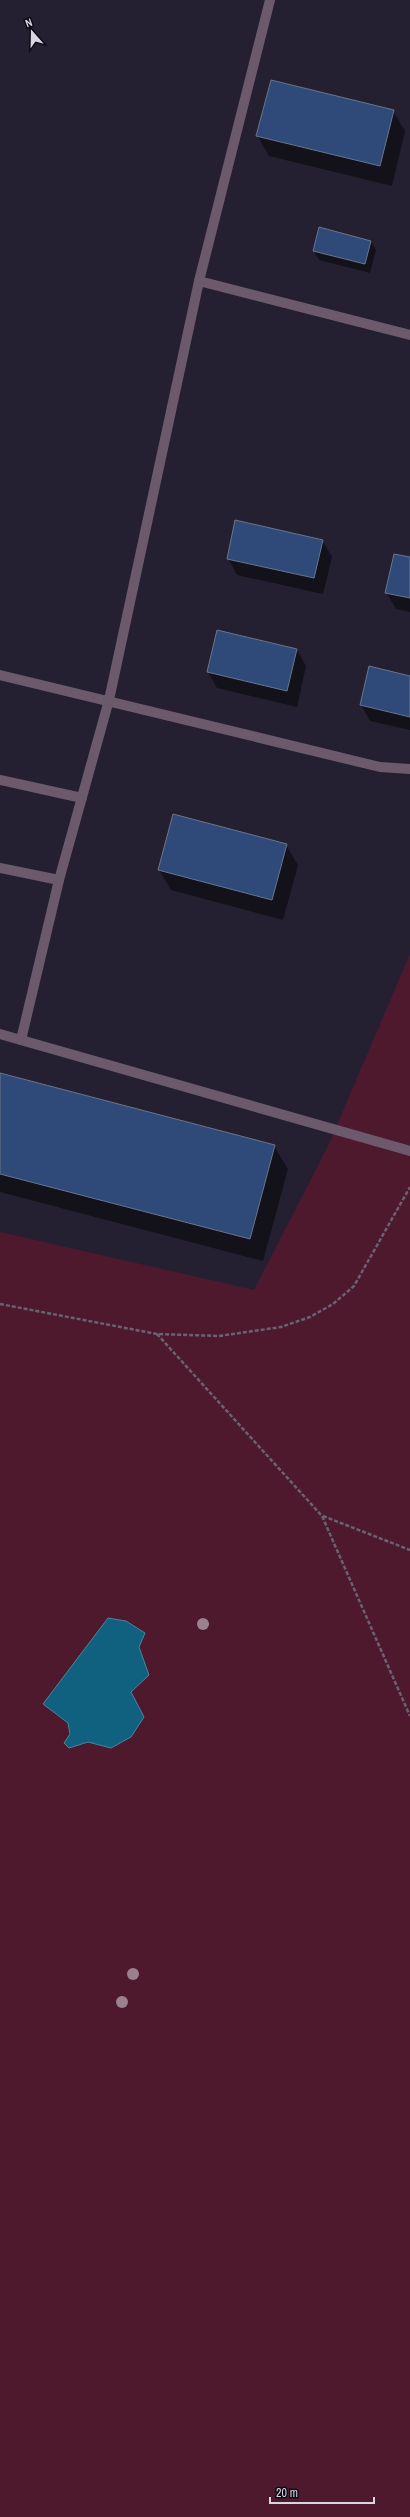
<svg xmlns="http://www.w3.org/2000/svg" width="410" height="2517" viewBox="0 0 410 2517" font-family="'Archivo Narrow',sans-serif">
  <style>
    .green { fill: #4f192d }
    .water { fill: #10617f; stroke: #4c849d }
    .shadow { fill: #0007 }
    .building { fill: #2f4978; stroke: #6a768a }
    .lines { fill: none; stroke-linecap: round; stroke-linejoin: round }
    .path { stroke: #676373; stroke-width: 2.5; stroke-dasharray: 4 2; stroke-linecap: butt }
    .lane { stroke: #6d596c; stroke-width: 10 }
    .tree { fill: #99818e }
  </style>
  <rect width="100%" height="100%" fill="#242032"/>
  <path class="green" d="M410,954V2517H0V1232L254,1290L328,1146Z"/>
  <path class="water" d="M108,1618L126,1621L145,1633L139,1647L149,1675L131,1692L144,1717L131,1737L111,1748L88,1742L69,1748L64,1743L70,1734L68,1723L43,1704Z"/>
  <g class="shadow">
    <path d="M393,111L405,131L392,186L269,156L257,135Z"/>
    <path d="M371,241L376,250L370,273L319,260L314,251Z"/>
    <path d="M322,540L332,557L323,594L237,575L228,558Z"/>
    <path d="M410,558V612L396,609L386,592Z"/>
    <path d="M218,632L297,650L306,666L297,707L217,688L208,672Z"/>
    <path d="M410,677V730L370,721L361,705Z"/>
    <path d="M286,845L298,865L283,920L171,890L159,870Z"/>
    <path d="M0,1074L274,1146L288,1169L263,1261L0,1192Z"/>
  </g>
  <g class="building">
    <path d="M271,80L394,110L380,166L256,136Z"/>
    <path d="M319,227L371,241L365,264L313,251Z"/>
    <path d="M235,520L323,540L314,578L227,559Z"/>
    <path d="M394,554L410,557V598L385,593Z"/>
    <path d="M217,630L297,649L287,691L207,672Z"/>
    <path d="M369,666L410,676V717L360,705Z"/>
    <path d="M173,814L287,844L272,900L158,870Z"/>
    <path d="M0,1073L275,1145L250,1239L0,1174Z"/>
  </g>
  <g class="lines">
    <g class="path">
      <path d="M0,1304L157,1334L219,1336L281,1327L310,1317L333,1304L354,1286L410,1187"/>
      <path d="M157,1334L322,1516L410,1716"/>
      <path d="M323,1516L410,1550"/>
    </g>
    <g class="lane">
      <path d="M199,281L410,335"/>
      <path d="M0,675L380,767L410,769"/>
      <path d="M0,780L82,798"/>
      <path d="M0,868L59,880"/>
      <path d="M0,1034L410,1151"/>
      <path d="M21,1040L59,880L109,700L199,281L270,0"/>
    </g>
  </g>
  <g class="tree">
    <circle cx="203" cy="1624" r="6"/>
    <circle cx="133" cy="1974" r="6"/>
    <circle cx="122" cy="2002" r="6"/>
  </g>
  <g transform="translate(32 32) rotate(340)" stroke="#0d0b13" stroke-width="3" paint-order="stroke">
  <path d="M0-3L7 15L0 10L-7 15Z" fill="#d8d6e2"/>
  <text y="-6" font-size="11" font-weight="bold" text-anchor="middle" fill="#d8d6e2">N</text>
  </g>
  <path d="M270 2497v6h104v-6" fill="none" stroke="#d8d6e2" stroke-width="2"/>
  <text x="276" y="2497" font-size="12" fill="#d8d6e2" stroke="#0d0b13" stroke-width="3" paint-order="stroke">20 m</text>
</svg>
